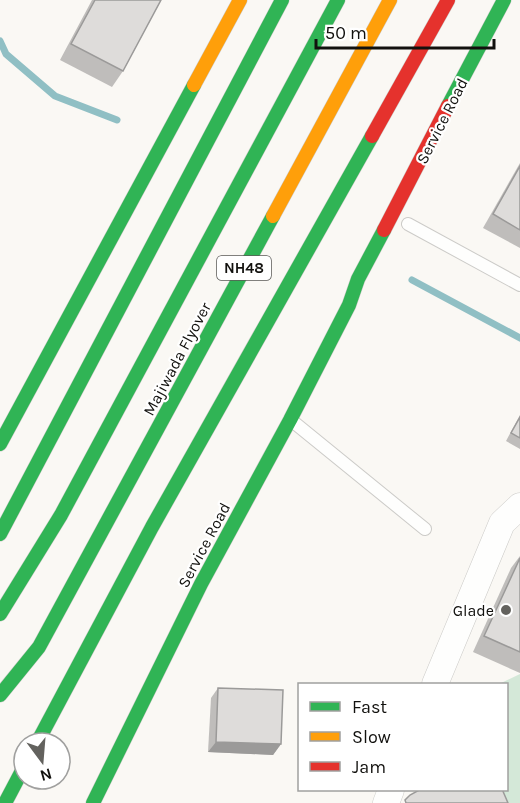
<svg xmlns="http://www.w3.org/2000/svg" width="520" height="803" viewBox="0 0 520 803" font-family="Karla,sans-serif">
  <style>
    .green { fill: #d4e8d8 }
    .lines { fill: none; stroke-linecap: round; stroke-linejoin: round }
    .stream { stroke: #90bfc4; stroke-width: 7 }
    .lane-casing { stroke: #cccbc8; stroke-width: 14 }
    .street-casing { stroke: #cccbc8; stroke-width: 27 }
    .fast-casing { stroke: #cccbc8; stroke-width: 15 }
    .slow-casing { stroke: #cccbc8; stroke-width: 15 }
    .jam-casing { stroke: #cccbc8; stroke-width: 15 }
    .lane { stroke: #fefefd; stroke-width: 12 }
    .street { stroke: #fefefd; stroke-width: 26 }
    .fast { stroke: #30b455; stroke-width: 14 }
    .slow { stroke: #ff9f0a; stroke-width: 14 }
    .jam { stroke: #e5322d; stroke-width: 14 }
    .wall { fill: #bfbdbb }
    .shaded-wall { fill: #9b9a99 }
    .building { fill: #dedcda; stroke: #9b9a99; stroke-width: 1.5 }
    .poi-dot { fill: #63625e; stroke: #fff; stroke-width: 2 }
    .labels { text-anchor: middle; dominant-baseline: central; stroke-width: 4.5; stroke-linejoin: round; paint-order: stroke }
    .shield { fill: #fff; stroke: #595856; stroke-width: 1.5 }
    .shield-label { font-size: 15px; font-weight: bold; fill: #12110e }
    .street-label { font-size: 16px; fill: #12110e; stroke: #fff }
    .poi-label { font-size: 16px; fill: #12110e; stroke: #fff; text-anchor: end }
  </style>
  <rect width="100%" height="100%" fill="#faf8f4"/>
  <path class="green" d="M520,674V803H493L487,790H506V684H499Z"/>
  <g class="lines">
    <g class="stream">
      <path d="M0,41L6,54L55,96L117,120"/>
      <path d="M412,280L520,338"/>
    </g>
    <g class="lane-casing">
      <g id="lane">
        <path d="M408,224L520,285"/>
        <path d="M291,420L425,529"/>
      </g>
    </g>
    <g class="street-casing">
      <g id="street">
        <path d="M435,684L502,523L520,506"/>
        <path d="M386,803L391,790"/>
      </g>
    </g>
    <g class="fast-casing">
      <g id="fast">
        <path d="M448,106L504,0"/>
        <path d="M0,444L194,85"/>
        <path d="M0,534L282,0"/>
        <path d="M0,614L61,515L338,0"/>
        <path d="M0,695L39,647L273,216"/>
        <path d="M37,743L152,527L372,136"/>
        <path d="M5,803L24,767"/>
        <path d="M93,803L201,584L290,420L349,305L358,279L384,230"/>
      </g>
    </g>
    <g class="slow-casing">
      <g id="slow">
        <path d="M194,85L240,0"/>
        <path d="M273,216L390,0"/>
      </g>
    </g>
    <g class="jam-casing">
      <g id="jam">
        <path d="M372,136L448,0"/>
        <path d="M384,230L448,106"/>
      </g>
    </g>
    <use href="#lane" class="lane"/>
    <use href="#street" class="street"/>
    <use href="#fast" class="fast"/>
    <use href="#slow" class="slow"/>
    <use href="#jam" class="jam"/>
  </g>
  <g class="wall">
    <path d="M92,0H161L123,71L112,87L60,60Z"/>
    <path d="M520,163V248L483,228Z"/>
    <path d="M520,415V449L506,441Z"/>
    <path d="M520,556V673L473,652L511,568Z"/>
    <path d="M218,688L281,744L273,755L208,752L211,698Z"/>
  </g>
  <path class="shaded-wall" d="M216,742L281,744L273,755L208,752Z"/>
  <g class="building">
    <path d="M95,0H161L123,71L71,44Z"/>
    <path d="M520,166V230L493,214Z"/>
    <path d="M520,417V438L511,433Z"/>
    <path d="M520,558V652L484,636Z"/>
    <path d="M218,688L283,690L281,744L216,742Z"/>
    <path d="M421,789H502L508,803H406L405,800L410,795Z"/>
  </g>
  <circle class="poi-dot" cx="506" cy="610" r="6"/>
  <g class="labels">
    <rect class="shield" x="217" y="256" width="54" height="24" rx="4.5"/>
    <g class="shield-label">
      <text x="244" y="268">NH48</text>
    </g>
    <g class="street-label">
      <text transform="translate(442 121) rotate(-63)">Service Road</text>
      <text transform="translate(177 359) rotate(-62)">Majiwada Flyover</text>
      <text transform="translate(204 545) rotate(-62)">Service Road</text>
    </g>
    <g class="poi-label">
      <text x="494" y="610">Glade</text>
    </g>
  </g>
  <rect x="298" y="683" width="210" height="108" fill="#ffffff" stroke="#a0a09f" stroke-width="1.5"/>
  <rect x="310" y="702" width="30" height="9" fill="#30b455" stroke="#a0a09f" stroke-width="1.5"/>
  <text x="352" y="713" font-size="18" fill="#12110e">Fast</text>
  <rect x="310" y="732" width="30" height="9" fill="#ff9f0a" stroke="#a0a09f" stroke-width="1.5"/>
  <text x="352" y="743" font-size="18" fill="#12110e">Slow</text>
  <rect x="310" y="762" width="30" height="9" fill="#e5322d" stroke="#a0a09f" stroke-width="1.5"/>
  <text x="352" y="773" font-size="18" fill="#12110e">Jam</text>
  <g transform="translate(42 761) rotate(164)"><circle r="28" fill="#ffffff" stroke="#a0a09f" stroke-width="1.5"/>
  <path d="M0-4.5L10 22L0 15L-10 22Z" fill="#63625e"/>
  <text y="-9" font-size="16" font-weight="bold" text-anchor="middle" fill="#12110e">N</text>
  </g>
  <path d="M316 39v9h178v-9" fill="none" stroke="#12110e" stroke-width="3"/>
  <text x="325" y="39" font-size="18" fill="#12110e" stroke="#ffffff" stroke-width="4.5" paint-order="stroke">50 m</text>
</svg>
